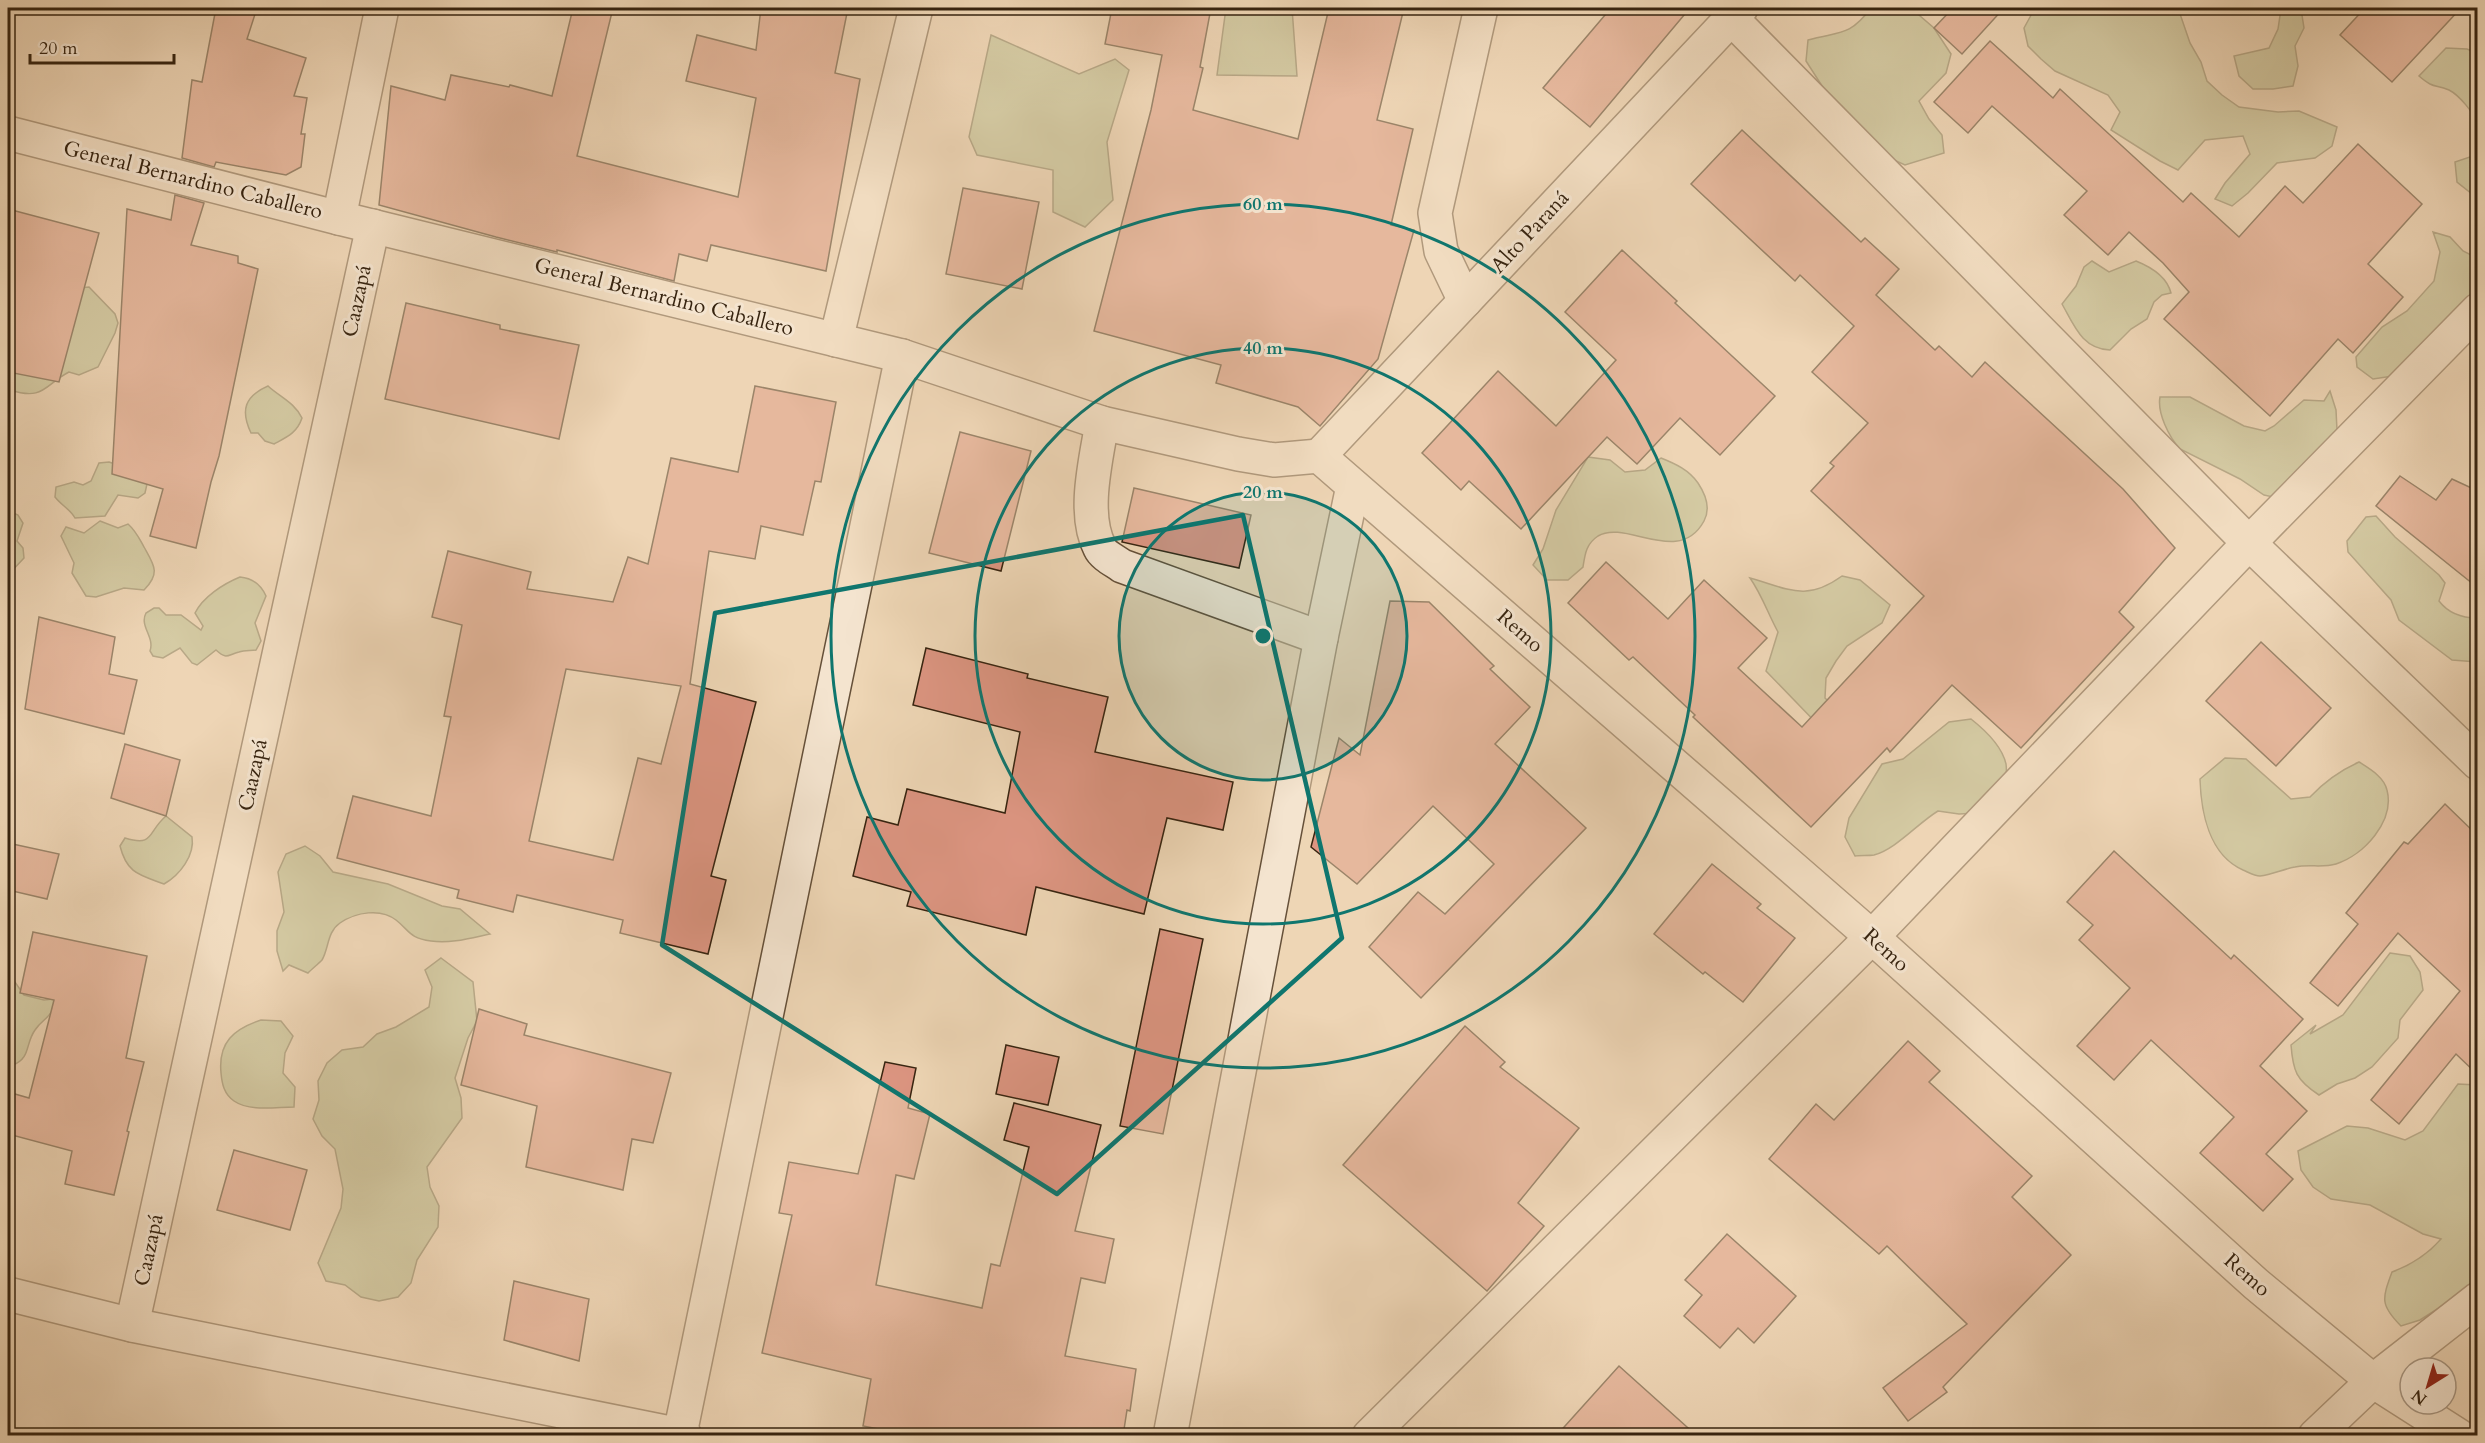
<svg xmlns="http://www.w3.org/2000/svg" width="2485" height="1443" viewBox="0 0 2485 1443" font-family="Cardo,serif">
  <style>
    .green { fill: #b5be90; stroke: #767150; stroke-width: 1.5 }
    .building { fill: #dc9581; stroke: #372410; stroke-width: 1.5; fill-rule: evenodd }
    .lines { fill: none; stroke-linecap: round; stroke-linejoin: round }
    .minor-casing { stroke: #655039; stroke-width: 36 }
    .minor { stroke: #f4e4cf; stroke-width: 33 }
    .marked { fill: none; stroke: #0f766e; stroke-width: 4.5; stroke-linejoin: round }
    .ring { fill: none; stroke: #0f766e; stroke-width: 3 }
    .labels { text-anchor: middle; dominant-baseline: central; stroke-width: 6; stroke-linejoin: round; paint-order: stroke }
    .street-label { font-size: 21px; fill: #372410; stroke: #f4e4cf }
    .centre { fill: #0f766e; stroke: #f4e4cf; stroke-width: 3 }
    .ring-label { font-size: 18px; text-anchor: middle; font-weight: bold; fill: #0f766e; stroke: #f4e4cf; stroke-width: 6; stroke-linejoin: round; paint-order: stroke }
  </style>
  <rect width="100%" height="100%" fill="#eed6b5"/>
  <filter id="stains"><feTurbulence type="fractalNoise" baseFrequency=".00333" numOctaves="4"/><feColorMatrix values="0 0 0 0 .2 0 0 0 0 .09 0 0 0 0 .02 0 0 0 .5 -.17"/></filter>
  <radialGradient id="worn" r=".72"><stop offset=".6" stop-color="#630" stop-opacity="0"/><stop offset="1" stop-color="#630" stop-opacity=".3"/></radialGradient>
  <g class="green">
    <path d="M1226,8H1292L1297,76L1217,75Z"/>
    <path d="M1871,8H1922L1919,15L1934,28L1951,54L1946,73L1919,101L1929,119L1942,135L1944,153L1905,165L1885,156L1840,114L1806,61L1808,40C1840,31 1849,37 1871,8Z"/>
    <path d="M2035,8H2178L2190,43L2201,62L2207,81L2222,95L2239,107L2278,112L2299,111L2337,127L2332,146L2315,158L2277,163L2248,193L2232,206L2215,199L2225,183L2250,154L2243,136L2205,140L2178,170L2160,161L2111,130L2120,112L2108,95L2055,71L2041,59L2028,46L2024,28Z"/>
    <path d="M2281,9H2301L2304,28L2295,46L2298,66L2293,86L2273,89H2253L2239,76L2234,56L2269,48L2278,29Z"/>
    <path d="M991,35L1079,74L1115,59L1129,70L1107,142L1113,200L1085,227L1053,212V170L977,155L969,137Z"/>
    <path d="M2446,48L2467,49L2477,53V123C2474,113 2459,95 2449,90C2434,84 2434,89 2419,76Z"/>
    <path d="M2477,148V198L2457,182L2455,162L2473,156Z"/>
    <path d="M2433,232L2450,237L2463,251L2471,255L2477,253V294L2465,310L2393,376L2373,379L2357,367L2356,357L2382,327L2407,311L2434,281L2440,252Z"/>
    <path d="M2092,261L2109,272L2136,261C2151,267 2167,277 2171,293L2162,295L2154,302L2147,319L2131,329L2110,350C2082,349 2074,325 2062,304L2076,286L2084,267Z"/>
    <path d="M89,287L115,314L118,323L115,333L98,367L79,375L69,372C44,385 44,401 10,390L8,384V344L79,288Z"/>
    <path d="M268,386C280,397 295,403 302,418C297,433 287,437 274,444L265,441L258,433H251C240,410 245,396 268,386Z"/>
    <path d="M2330,391L2336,410L2337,430L2273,497L2264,495L2240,479L2180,449C2169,437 2157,413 2160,397H2190L2244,426L2265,431L2274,426L2304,400L2324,401Z"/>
    <path d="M1588,457L1610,460L1625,472L1645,470L1661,458C1676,464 1689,470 1698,483C1706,495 1711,508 1704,521C1679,567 1626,519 1598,536C1586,544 1585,554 1583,567L1568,580H1547L1533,565L1543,549L1556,510Z"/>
    <path d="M109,462L127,468L147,484L145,493L138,498L118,495L105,516L75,518C70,509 62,506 55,497L56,487L74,482L83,485L91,481L99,463Z"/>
    <path d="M9,511L18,515L23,523L17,541L23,548L24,558L8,575Z"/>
    <path d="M2376,516L2395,537L2439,575L2445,583L2439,601C2449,614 2462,618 2477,618V662L2452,660L2399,620L2391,600L2348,552L2347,541L2366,517Z"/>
    <path d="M100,521L118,528L128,524C136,531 139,538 144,547C154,565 161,573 144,590L124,588L96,597L86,596L72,573L74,563L61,536L66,527L84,533Z"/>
    <path d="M1842,576L1860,580L1890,605L1882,623L1847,646L1836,661L1826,678L1825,698L1839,712L1823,730L1766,671L1778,632C1768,614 1762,595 1750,578C1789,589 1806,602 1842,576Z"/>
    <path d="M240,577C252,578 261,585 266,596L255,623L261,641L256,650C251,651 245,650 239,652C227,655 227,660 216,650L197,665L192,663L180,648L163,658L153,656L150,651C155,637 139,626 146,613L154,608H159L166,615H181L201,630L203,626L195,613C203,597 223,584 240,577Z"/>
    <path d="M1971,719C1985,730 2002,746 2006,764C2007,770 2006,778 2006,784L1978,813L1959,814L1938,811C1918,823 1895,850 1874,855C1868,856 1861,855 1855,856L1845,837L1849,818L1882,764L1903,759L1949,722Z"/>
    <path d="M2225,758L2246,759L2291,799L2310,797C2325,781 2339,771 2359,762C2370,769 2384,777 2387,790C2395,821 2364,855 2336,864C2323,868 2309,864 2295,867C2283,869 2272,875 2260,876C2254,876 2248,872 2243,870C2209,855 2201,812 2200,779Z"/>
    <path d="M166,816L192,837C195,855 180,875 164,884C140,875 127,874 120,846L125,838C155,847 147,832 166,816Z"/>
    <path d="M305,846L320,856L333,872L388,884L442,906L460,909L490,934C471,938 450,944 431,941C409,938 410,931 396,920C381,908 356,912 340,923C327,932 329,948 322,960C318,964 312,969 308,973L289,965L283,971L277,951V931L284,912L278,872L286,854Z"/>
    <path d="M2390,953L2410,956L2420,972L2423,990L2400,1020L2398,1038L2372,1067L2355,1078L2337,1084L2319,1095C2296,1080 2293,1071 2291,1045L2316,1025L2310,1034L2343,1015Z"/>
    <path d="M441,958L473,982L477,1021L468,1038L455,1078L461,1098L462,1118L427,1167L430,1187L439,1206L438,1227L417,1260L411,1283L398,1297L379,1301L361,1297L345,1285L326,1281L318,1263L341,1208L343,1189L335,1149L322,1136L313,1119L319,1100L318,1081L327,1063L342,1050L363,1047L377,1034L396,1027L429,1007L432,987L425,970Z"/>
    <path d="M8,979L15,982L24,995L44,1000L53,999L56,1004C49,1020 43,1018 35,1030C25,1044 31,1058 13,1065L8,1062Z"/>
    <path d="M261,1020L281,1021L293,1036L285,1053L283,1073L295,1087L294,1107C276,1107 250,1112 234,1101C224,1094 222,1084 221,1073C218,1042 234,1029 261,1020Z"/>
    <path d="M2458,1084L2477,1085V1284L2420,1320L2401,1326C2380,1305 2382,1299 2392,1272C2411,1265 2427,1255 2441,1239L2423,1234L2370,1205L2331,1199L2313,1187L2301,1170L2298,1151L2347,1126L2368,1128L2405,1140L2423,1131Z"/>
  </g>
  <g class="building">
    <path d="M216,8H257L247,39L306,58L294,96L307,98L301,134H305L301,167L286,175L216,162L214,167L182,158L192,80L202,82Z"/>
    <path d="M573,8H613L577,156L738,197L756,98L686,81L697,35L756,50L761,8H848L835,73L860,79L826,271L711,245L707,261L679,254L674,281L557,250V252L496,237L379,205L391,86L445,100L451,75L509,87L510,85L552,96Z"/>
    <path d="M1112,8H1211L1200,67L1203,68L1193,110L1298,139L1329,8H1404L1377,120L1413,129L1391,225L1414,230L1378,359L1320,426L1298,407L1216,383L1221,365L1094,331L1151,110L1162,55L1105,44Z"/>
    <path d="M1611,8H1690L1590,127L1543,88Z"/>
    <path d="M1953,8H2004L1962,54L1934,28Z"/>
    <path d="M2365,8H2461L2392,82L2340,35Z"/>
    <path d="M1990,41L2053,98L2060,89L2183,202L2191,193L2239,237L2285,186L2303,203L2358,144L2422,204L2368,264L2403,297L2353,353L2338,339L2270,416L2164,319L2189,292L2163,263L2129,232L2108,255L2064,215L2087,191L1992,106L1968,133L1934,102Z"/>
    <path d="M1742,130L1861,242L1865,238L1899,269L1876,295L1935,350L1939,346L1972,377L1985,362L2123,489L2175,548L2119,612L2134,627L2021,748L1952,685L1890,752L1887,748L1811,827L1693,717L1695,715L1633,657L1629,660L1568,603L1606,562L1668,619L1704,580L1767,638L1738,668L1802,727L1924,596L1811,491L1834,466L1830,463L1868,423L1812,372L1854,326L1800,275L1795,281L1691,184Z"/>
    <path d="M963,188L1039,202L1022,289L946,274Z"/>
    <path d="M175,195L204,203L191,245L238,256V263L258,269L219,456L211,482L196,548L150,536L163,489L112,474L127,209L171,220Z"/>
    <path d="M8,209L99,233L59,382L8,372Z"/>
    <path d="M1622,250L1677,301L1675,303L1775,396L1720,455L1680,418L1637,464L1607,437L1521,529L1469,481L1461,490L1422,453L1498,371L1556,426L1616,360L1565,312Z"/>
    <path d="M406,303L500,325V329L579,345L559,439L385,399Z"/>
    <path d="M755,386L836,402L821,482L815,481L803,535L761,526L755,559L709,551L690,684L756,702L711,876L726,880L708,954L620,933L623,920L517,895L513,912L457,898L459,890L337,858L353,796L431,816L451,717L444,716L462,625L432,617L448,551L531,572L527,589L613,602L628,557L648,564L671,458L738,472ZM566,669L681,686L661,764L638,758L613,860L529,841Z"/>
    <path d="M960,432L1031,451L1001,571L929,553Z"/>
    <path d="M2400,476L2436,500L2452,479L2478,491V588L2376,506Z"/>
    <path d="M1134,488L1251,515L1239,568L1122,542Z"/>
    <path d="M1390,601L1429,602L1494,666L1490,669L1530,707L1495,744L1586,828L1421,998L1369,947L1418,892L1445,914L1494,864L1433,806L1357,884L1311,847L1339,738L1360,755Z"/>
    <path d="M39,617L115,637L109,674L137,680L124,734L25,709Z"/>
    <path d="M2261,642L2331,708L2276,766L2206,701Z"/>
    <path d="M926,648L1028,674L1027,678L1108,697L1095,752L1233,782L1223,830L1167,818L1144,914L1036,887L1026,935L907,906L911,892L853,876L867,817L898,825L907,789L1005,813L1020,732L913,705Z"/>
    <path d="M125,744L180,760L166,816L111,798Z"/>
    <path d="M2445,804L2478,836V1075L2456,1054L2399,1124L2371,1100L2460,991L2398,933L2338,1006L2310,983L2358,924L2346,913L2404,842L2408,844Z"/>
    <path d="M8,843L59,854L47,899L8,890Z"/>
    <path d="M2114,851L2231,959L2234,955L2303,1019L2260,1066L2307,1111L2266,1154L2293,1179L2263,1211L2200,1153L2234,1117L2151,1040L2114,1080L2077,1046L2130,988L2079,940L2093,925L2067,902Z"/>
    <path d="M1712,864L1761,904L1757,908L1795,938L1743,1002L1705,972L1703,974L1654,934Z"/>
    <path d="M1160,929L1203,939L1163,1134L1120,1126Z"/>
    <path d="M33,932L147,956L126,1058L144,1062L127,1131L129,1132L114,1195L65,1184L72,1151L8,1134V1092L29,1098L54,1000L20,993Z"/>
    <path d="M479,1009L527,1024L524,1035L671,1073L653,1143L632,1139L623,1190L526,1167L537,1106L461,1085Z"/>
    <path d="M1465,1026L1505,1062L1500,1067L1579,1128L1518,1203L1544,1226L1487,1291L1343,1165Z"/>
    <path d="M1908,1041L1940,1071L1929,1082L2032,1176L2012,1197L2071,1255L1943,1387L1947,1392L1908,1421L1883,1388L1967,1324L1887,1246L1879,1254L1769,1159L1816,1104L1834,1120Z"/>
    <path d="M1006,1045L1059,1057L1048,1105L996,1094Z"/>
    <path d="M885,1062L916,1068L908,1108L930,1114L914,1179L896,1175L876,1285L982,1308L991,1264L1000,1266L1029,1147L1004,1140L1014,1103L1101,1125L1075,1231L1114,1239L1105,1283L1081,1278L1065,1356L1136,1369L1130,1411L1127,1410L1123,1436H914L863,1426L871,1379L762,1353L792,1215L779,1213L789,1162L858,1174Z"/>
    <path d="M234,1150L307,1170L290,1230L217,1210Z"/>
    <path d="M1727,1234L1796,1296L1754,1343L1738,1328L1720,1348L1684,1316L1702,1295L1685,1280Z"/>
    <path d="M514,1281L589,1299L579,1361L504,1340Z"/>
    <path d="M1619,1366L1697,1436H1556Z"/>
  </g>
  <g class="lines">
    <g class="minor-casing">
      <g id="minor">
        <path d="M1730,17L2249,543L2478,763"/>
        <path d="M8,133L339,218L902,356L1102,423L1238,454L1274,460L1319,456"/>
        <path d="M339,218L382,8"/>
        <path d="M1465,301L1441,251L1435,213L1481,8"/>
        <path d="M836,340L916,8"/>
        <path d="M1102,423C1096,460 1082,514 1100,548C1103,555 1115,561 1122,566L1321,638"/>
        <path d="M1319,456L1872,937L2256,1284L2373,1381L2459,1436"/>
        <path d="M1319,456L1741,8"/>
        <path d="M8,1294L132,1325L685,1436"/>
        <path d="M132,1325L373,226"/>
        <path d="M680,1434L902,356"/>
        <path d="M1170,1436L1321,638L1353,486"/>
        <path d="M1369,1436L1872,937L2249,543L2478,310"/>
        <path d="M2315,1436L2373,1381L2478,1299"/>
      </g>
    </g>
    <use href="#minor" class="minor"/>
  </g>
  <path d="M0 0H2485V1443H0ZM1243,515L1342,938L1057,1194L662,945L715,613Z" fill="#eed6b5" fill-opacity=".55" fill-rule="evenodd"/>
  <path class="marked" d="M1243,515L1342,938L1057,1194L662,945L715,613Z"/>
  <circle cx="1263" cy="636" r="144" fill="#0f766e" fill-opacity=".12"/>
  <g class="ring">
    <circle cx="1263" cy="636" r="144"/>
    <circle cx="1263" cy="636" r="288"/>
    <circle cx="1263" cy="636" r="432"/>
  </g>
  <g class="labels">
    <g class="street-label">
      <text transform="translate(193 180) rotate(14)">General Bernardino Caballero</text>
      <text transform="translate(1530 232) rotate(-47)">Alto Paraná</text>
      <text transform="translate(664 297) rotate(14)">General Bernardino Caballero</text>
      <text transform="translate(357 301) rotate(-78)">Caazapá</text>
      <text transform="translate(1520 631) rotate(41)">Remo</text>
      <text transform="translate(253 775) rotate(-78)">Caazapá</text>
      <text transform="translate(1886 950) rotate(42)">Remo</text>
      <text transform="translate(149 1250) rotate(-78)">Caazapá</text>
      <text transform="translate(2247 1275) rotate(41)">Remo</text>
    </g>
  </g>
  <circle cx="1263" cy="636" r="9" class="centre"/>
  <g class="ring-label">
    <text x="1263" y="210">60 m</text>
    <text x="1263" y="354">40 m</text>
    <text x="1263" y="498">20 m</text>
  </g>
  <rect width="2485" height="1443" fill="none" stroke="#eed6b5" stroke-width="30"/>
  <rect x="9" y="9" width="2467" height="1425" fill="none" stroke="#372410" stroke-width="3"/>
  <rect x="15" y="15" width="2455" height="1413" fill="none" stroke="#372410" stroke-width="1.5"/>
  <g transform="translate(2428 1386) rotate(217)"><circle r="28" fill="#f4e4cf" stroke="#a89783" stroke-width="1.5"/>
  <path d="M0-4.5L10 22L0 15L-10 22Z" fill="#8f2418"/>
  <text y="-9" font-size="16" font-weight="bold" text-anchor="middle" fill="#372410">N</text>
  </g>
  <path d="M30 54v9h144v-9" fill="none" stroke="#372410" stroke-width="3"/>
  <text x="39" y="54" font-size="18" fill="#372410" stroke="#f4e4cf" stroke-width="4.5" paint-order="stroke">20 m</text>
  <rect width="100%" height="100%" filter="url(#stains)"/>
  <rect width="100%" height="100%" fill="url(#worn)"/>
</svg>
